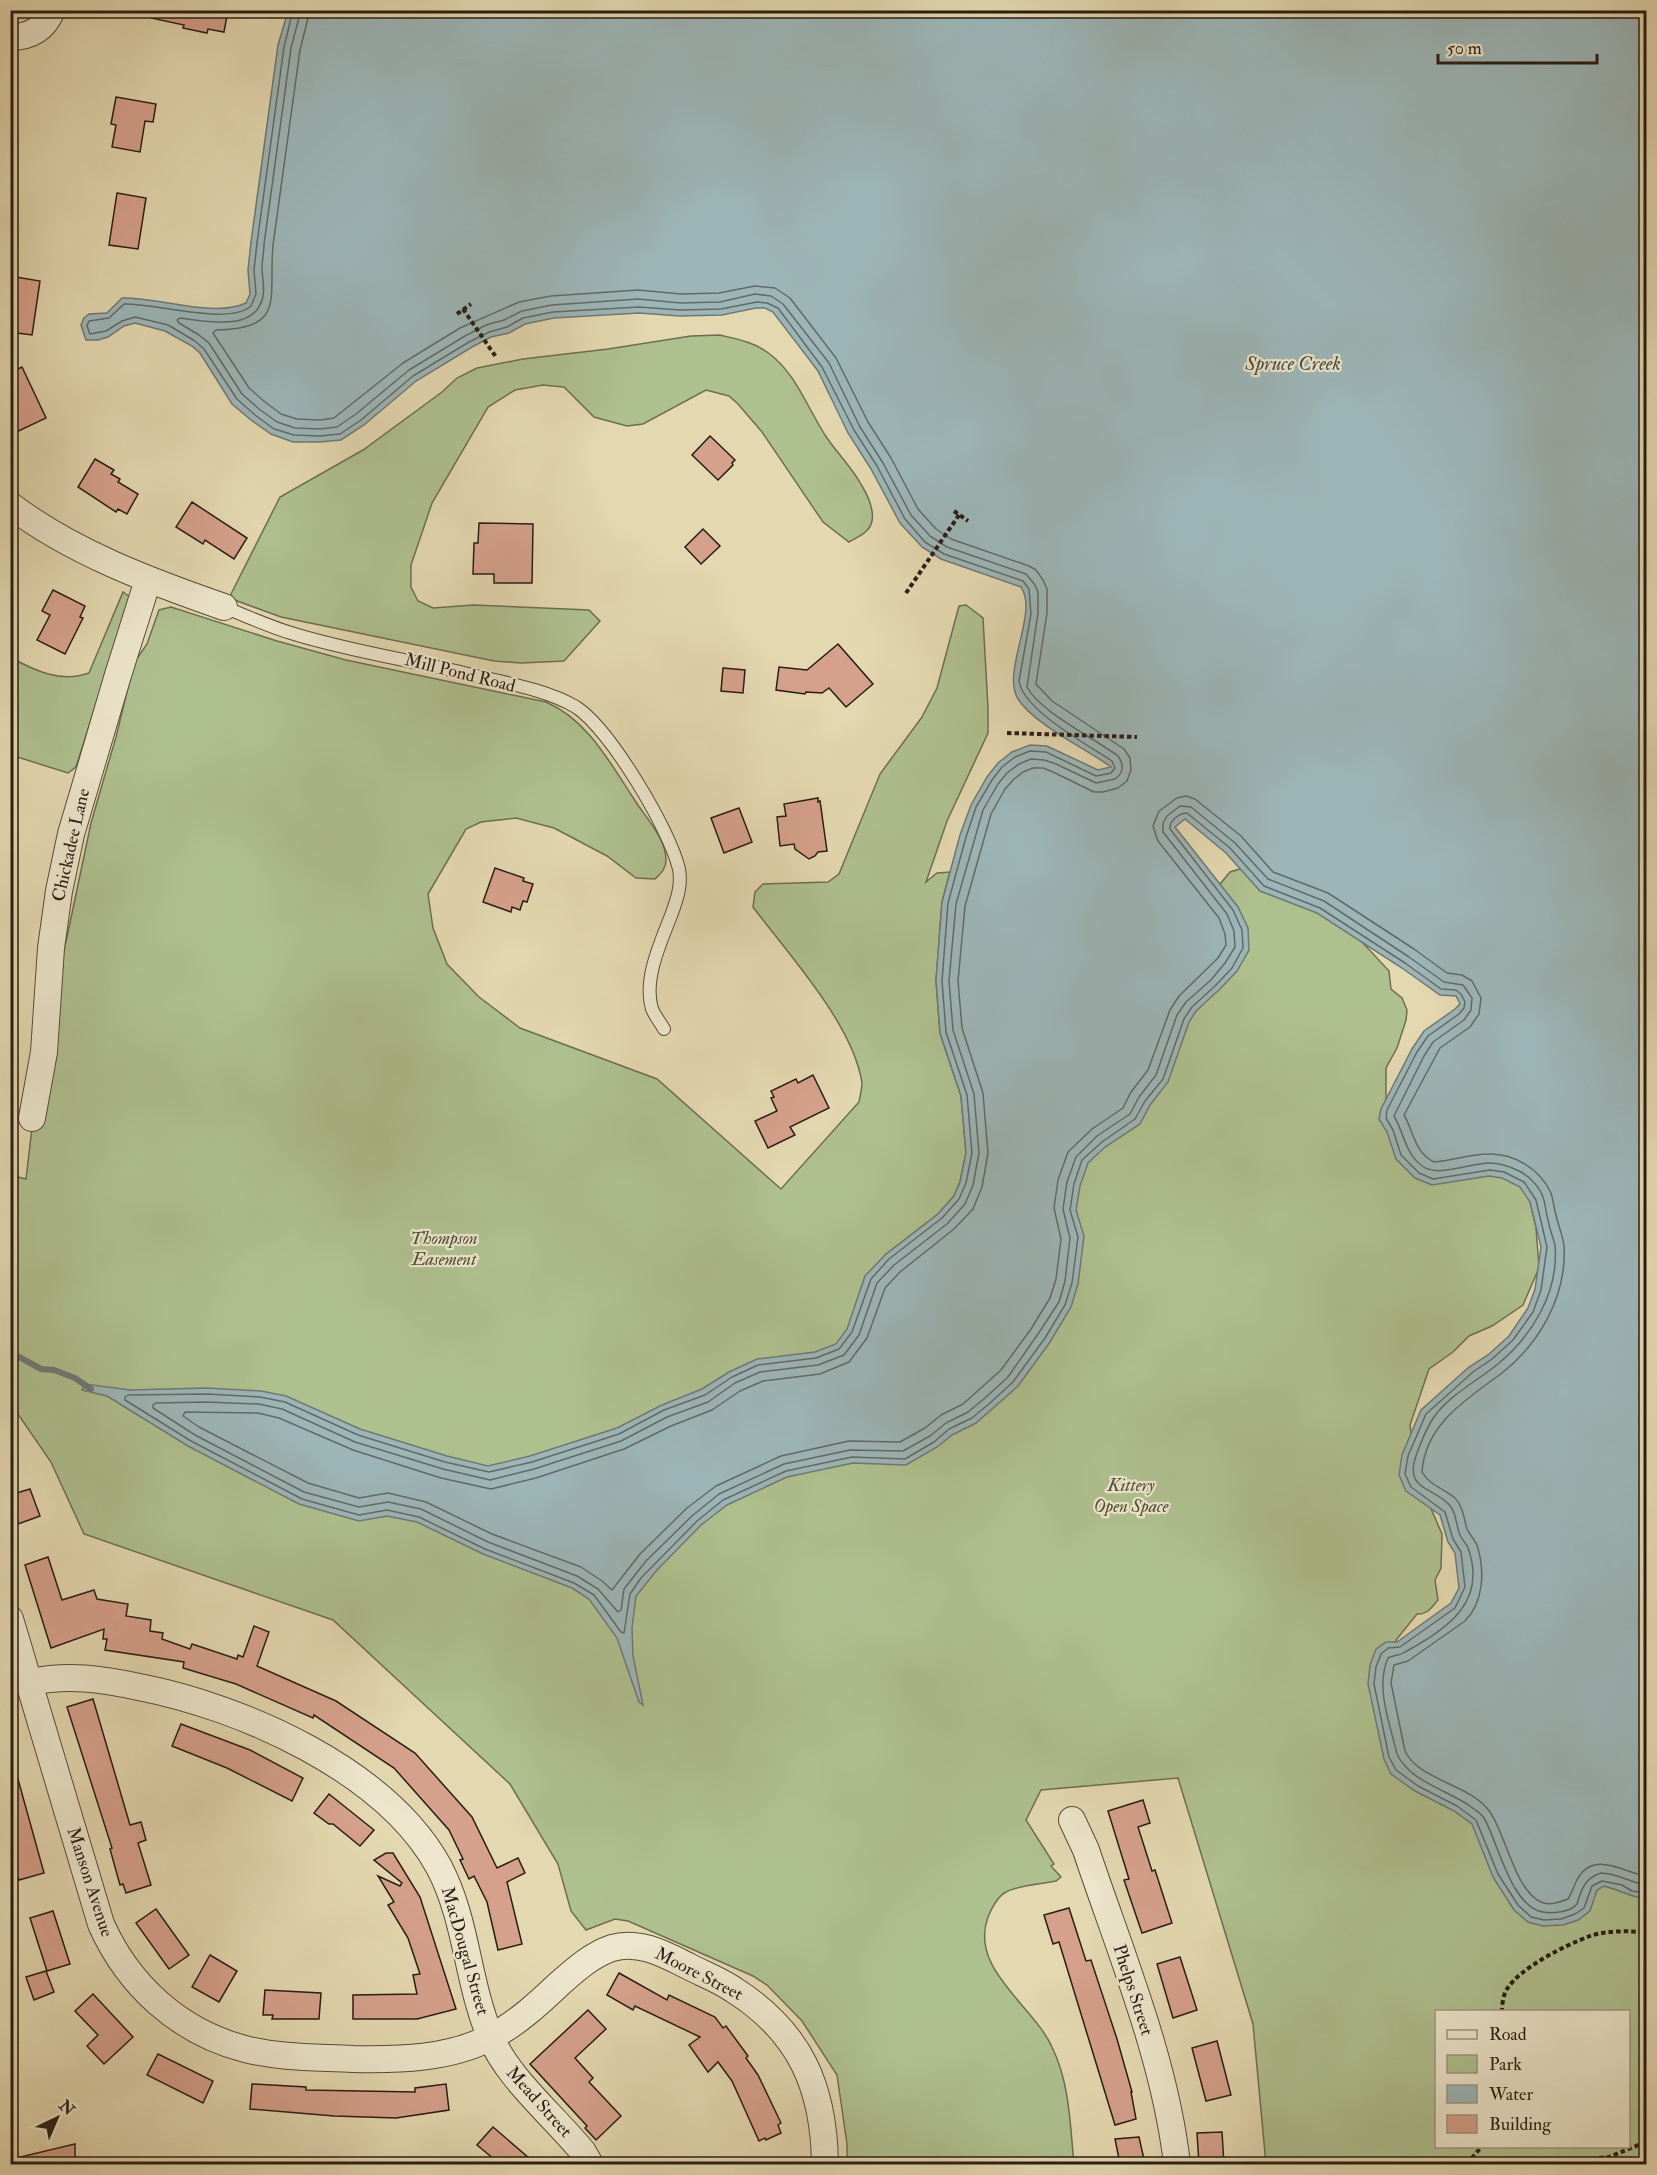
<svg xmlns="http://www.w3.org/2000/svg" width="1657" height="2175" viewBox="0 0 1657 2175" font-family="'IM FELL Double Pica',serif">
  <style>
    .green { fill: #afc08f; stroke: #6c6e52; stroke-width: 1.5; fill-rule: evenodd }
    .water { fill: #9cb6b8; stroke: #6e7976; stroke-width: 1.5 }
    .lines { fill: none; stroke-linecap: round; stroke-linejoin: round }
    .shore { stroke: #626a66; stroke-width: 1.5 }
    .stream { stroke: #6e7976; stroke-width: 6 }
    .building { fill: #d6a18c; stroke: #281d14; stroke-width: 1.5 }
    .service-casing { stroke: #574c3b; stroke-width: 14 }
    .minor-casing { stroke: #574c3b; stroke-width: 28 }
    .path { stroke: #281d14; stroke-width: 4; stroke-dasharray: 4.5 3; stroke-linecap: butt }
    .service { stroke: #ede6cc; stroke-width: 12 }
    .minor { stroke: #ede6cc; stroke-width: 26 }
    .labels { text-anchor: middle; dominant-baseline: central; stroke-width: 4.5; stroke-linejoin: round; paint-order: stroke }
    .street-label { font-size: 18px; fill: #281d14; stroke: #ede6cc }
    .park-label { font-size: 18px; font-style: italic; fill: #504e39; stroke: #ede6cc }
    .water-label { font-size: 20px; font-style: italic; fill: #4b4b45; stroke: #ede6cc }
  </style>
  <rect width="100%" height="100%" fill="#e4d8b0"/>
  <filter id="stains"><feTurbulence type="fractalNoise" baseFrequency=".00333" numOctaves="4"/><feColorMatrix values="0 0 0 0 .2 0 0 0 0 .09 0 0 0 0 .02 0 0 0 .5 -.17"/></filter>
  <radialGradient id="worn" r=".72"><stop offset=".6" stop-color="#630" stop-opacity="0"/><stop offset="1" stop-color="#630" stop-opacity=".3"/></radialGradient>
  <g class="green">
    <path d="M720,335C736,339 753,342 767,352C796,372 808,410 827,438C838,454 853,469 862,486C868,496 874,510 872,521C870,532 858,537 849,542L823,522L762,432L738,404L729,396L706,390L643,424L627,426L594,417L564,387L543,385L515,390L488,407L432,503L411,565V587L418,601L433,608L473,605L589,610L600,621L564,661L521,663L494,661L281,617L229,598L280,497L363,450L442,392L457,378L477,368L523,359L608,349L691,336Z"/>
    <path d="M123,592L130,597L76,767L68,773L11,755L10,657C35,671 61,683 89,673Z"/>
    <path d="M966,605L983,618L988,708V733L947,821L926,882L937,873L950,872L942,902L936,981L940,1033L961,1096L966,1153L960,1182L954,1196L938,1214L885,1255L865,1314L1230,872L1276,858L1349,932L1363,943L1389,971L1391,989L1402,998L1407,1010L1406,1020L1397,1048L1386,1068V1114L1499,1166L1527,1188L1536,1228L1539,1268L1523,1305L1492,1326L1469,1336L1453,1352L1429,1369L1410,1425L1416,1474L1442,1534L1441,1568L1435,1580L1438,1600C1432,1607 1427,1615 1417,1614L1396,1640L1399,1672L1646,1852V2164H1266L1253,2024L1178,1778L1041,1790L1026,1820L1054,1864L1051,1866L1061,1877L1056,1881C1042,1884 1018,1885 1006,1892C998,1896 991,1909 988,1917C969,1969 1033,2005 1052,2047C1070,2084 1070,2125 1074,2164H847V2144L837,2075L802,2021L767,1985L753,1976L628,1921L615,1919L586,1930L571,1911L558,1864L510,1784L333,1620L84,1534L51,1462L11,1404L10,1175L26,1179L43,1034L67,937L91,823L116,737L134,663L147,644L159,610L171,607L277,641L346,660L546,702C588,720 610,763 634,799C645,817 666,838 666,860C666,869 661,873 655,879L636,878L607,856L554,828L516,818L481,822L466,829L428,894L433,928L447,964L479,997L520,1028L657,1079L781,1189L859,1102C860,1096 862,1089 862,1083C853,1024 789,955 753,907L755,892L763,884L828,882L839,874L880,774L922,717L937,688L959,606ZM1436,2012H1628V2146H1436Z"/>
  </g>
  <path class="water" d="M288,11H1646V1899C1631,1897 1619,1890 1604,1886L1597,1890L1590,1911L1578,1920L1563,1925L1543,1926L1528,1922L1514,1910L1493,1877L1472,1824L1454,1811L1415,1791L1391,1774L1384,1759L1368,1684L1370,1665L1376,1649L1386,1642H1397L1451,1603L1459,1588L1455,1553L1448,1542L1440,1515L1406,1491L1399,1475L1402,1455L1421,1410L1469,1367L1488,1355L1509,1336L1528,1308L1535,1289L1541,1247L1530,1202L1520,1187L1502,1178L1489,1176L1432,1185L1415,1178L1396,1159L1387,1132L1379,1119L1381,1109L1412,1049L1424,1031L1455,1009L1460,1004L1456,996L1440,995L1402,968L1317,913L1260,891L1226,853L1185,819L1175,827L1238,907L1248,928L1249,950L1237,971L1220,989L1196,1011L1189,1022L1168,1082L1150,1105L1140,1124L1105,1147L1088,1163L1080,1186L1076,1210L1084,1236L1078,1284L1071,1307L1050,1342L1018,1386L976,1423L952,1435L937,1447L906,1465L853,1463L787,1477L727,1505L701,1525L657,1570L636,1596L632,1628L633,1656L643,1705L639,1702L617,1638L589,1599L572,1588L483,1554L417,1522L387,1516L359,1521L299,1504L188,1446L107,1396L82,1390L85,1384L130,1390L206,1388L261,1391L286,1396L360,1429L447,1456L488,1466L530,1456L617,1428L662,1405L702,1389L729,1372L757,1359L815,1352L836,1344L847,1329L865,1276L885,1255L938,1214L954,1196L960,1182L966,1153L961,1096L940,1033L936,980L942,902L960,835L971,805L987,777L998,763L1012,752L1030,745L1047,746L1098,770L1111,767C1085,748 1035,725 1018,699C1001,671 1039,613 1021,587L941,559L922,547L900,523L871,469L848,433L818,371L773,312L765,308H756L722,315L680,316L639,313L554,318L525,324L509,333L491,337L472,347L416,381L364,425L341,440L320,442H293L271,434L251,420L232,404L200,353L192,346L165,331L135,323L124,326L108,337L98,340H86L81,325L84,318L89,314L107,313L122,298C158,297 214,318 246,303L250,294L248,270L251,242L278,45Z"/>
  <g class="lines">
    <g class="shore">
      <path d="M293,10L284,47L257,243L254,270L256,294L251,306C228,326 156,303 124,304L109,318L89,321L87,326L90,334L106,331L122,321L135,317L168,325L195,341L204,349L237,399L255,415L274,429L294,435L320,436L340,434L361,420L413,376L469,342L489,332L507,327L523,318L553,312L639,307L680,310L721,309L757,302L767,303L778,308L822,367L854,430L877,466L905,519L925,542L944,554L1023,581L1029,589L1031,614L1019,681C1023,710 1088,745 1112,761L1115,768L1111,773L1096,776L1046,752L1030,751L1015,757L1002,767L992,780L976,807L966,837L948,903L942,981L946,1032L967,1095L972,1153L966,1183L959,1199L942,1218L889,1259L871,1279L852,1332L839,1349L816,1358L758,1365L732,1377L705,1395L664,1410L619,1434L532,1462L489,1472L445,1462L358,1435L285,1402L260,1397L207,1394L128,1395L125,1397V1400L191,1441L302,1499L359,1515L387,1510L419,1517L485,1549L574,1583L594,1595L621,1632L624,1633L630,1594L641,1578L697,1521L723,1500L786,1471L852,1457L905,1459L934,1442L949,1429L972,1418L990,1403L1013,1382L1045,1338L1065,1305L1072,1283L1078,1237L1070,1210L1074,1184L1082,1160L1102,1142L1135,1119L1145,1101L1163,1079L1184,1019L1192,1007L1216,985L1232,968L1243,948L1242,930L1233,910L1170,829C1169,821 1179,813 1187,813L1230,848L1264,886L1320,908L1405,963L1441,989L1456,990L1461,994L1465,1002L1464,1008L1459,1014L1428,1036L1417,1052L1387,1110L1386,1118L1393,1130L1401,1155L1419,1173L1433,1179L1490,1170L1504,1172L1524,1182L1536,1200L1547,1247L1541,1290L1533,1312L1513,1340L1492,1359L1473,1372L1426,1414L1408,1456L1405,1474L1411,1487L1445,1512L1453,1539L1461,1552L1465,1587L1455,1608L1400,1647L1388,1648L1381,1654L1376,1667L1374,1684L1389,1757L1396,1770L1418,1786L1457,1806L1476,1820L1498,1874L1518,1905L1531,1917L1544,1920L1561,1919L1575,1914L1584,1908L1592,1886L1602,1881L1622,1885L1632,1891L1646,1893"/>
      <path d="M301,10L291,48L264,244C264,252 262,260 262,268C262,277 265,287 263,296C256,333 207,321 180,318L177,320L179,323L199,335L209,343L242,394L259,409L277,422L295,428L320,429L337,427L356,414L409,370L465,336L486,325L504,320L522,311L552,305L638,299L681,303L720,302L755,294L771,296L783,304L829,363L860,427L883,463L911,515L930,536L947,547L1026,574L1035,585L1038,592V613L1027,687C1040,712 1094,738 1118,756C1124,764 1124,773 1115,779L1096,783L1056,764L1044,760L1031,759L1019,764L1007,773L998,784L983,810L956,904L949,981L953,1030L974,1094L979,1153L973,1185L965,1204L947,1224L894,1265L877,1283L859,1335L844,1355L818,1365L760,1372L735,1383L708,1402L667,1417L621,1441L534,1469L490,1480L443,1469L355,1442L282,1409L259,1404L206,1402L156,1403L153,1405V1408L195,1435L304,1492L359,1507L388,1502L421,1509L488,1542L577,1576L598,1589L618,1612L621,1610L624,1589L646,1561L692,1516L719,1494L784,1464L850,1450L903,1451L930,1436L946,1423L968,1412L985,1398L1008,1377L1038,1334L1059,1302L1065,1281L1070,1238L1063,1209L1067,1182L1076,1157L1097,1136L1130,1114L1139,1097L1156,1075L1177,1015L1186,1002L1211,980L1225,963L1235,947L1234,931L1227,914L1163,832V823L1167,816L1180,806L1191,807L1235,843L1268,879L1324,901L1409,957L1444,982L1463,985L1472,998L1471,1010L1464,1020L1433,1042L1424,1056L1394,1116C1404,1133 1405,1153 1422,1166C1438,1178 1470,1163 1489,1163C1500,1163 1509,1166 1519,1171C1529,1176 1539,1186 1543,1197C1546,1206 1546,1215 1549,1224C1550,1231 1554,1239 1555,1246C1559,1292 1532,1336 1498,1364C1476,1382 1447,1396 1432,1420C1426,1430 1421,1442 1417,1453C1402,1492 1435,1486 1451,1507C1457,1515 1456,1528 1461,1537C1463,1541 1467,1544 1468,1548C1488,1603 1446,1629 1405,1652C1399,1656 1393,1655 1388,1658C1375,1687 1390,1724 1397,1754C1409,1781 1447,1790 1470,1806C1475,1810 1481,1813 1484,1818C1498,1842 1511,1907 1543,1912C1552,1914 1571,1912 1577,1904C1578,1902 1579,1896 1580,1895C1584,1883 1589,1877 1601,1873C1617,1873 1631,1883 1646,1885"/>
      <path d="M310,10L300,50L273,245C268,298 287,329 216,330L213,333L249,388L265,402L281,414L297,419L320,420L334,418L403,363L460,328L519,302L551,296L638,290L681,294L719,293L755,286L775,288L790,298L836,358L868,422L891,458L918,509L936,529L951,539L1029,566L1036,570L1043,580L1047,589V613L1036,684L1052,701L1124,749L1130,758L1131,770L1127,781L1118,788L1103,792H1094L1053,772L1043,768H1033L1023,772L1014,779L1005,789L991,814L965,906L958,981L962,1028L983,1093L988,1153L982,1187L973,1209L954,1229L900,1272L885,1288L867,1338L849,1362L820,1374L763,1381L740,1391L712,1410L671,1426L624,1449L536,1478L491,1489L441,1478L353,1450L279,1418L258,1413L185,1412L183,1416L199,1427L308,1483L359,1498L388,1493L426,1502L492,1534L581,1567L602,1581L612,1590L640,1554L687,1508L716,1486L781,1456L849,1441L900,1442L925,1428L941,1415L963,1404L1001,1370L1031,1329L1050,1298L1056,1279L1061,1239L1054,1208L1058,1180L1068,1152L1092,1129L1123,1108L1131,1092L1148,1070L1170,1010L1179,996L1218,958L1226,945L1225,934L1219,918L1158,841L1153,826L1159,811L1177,798L1186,796L1195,799L1241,836L1273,872L1328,893L1414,949L1447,973L1462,975L1472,981L1481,998L1479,1014L1470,1027L1440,1048L1404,1115C1414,1132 1414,1152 1434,1162C1452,1161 1470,1154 1488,1154C1514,1153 1540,1169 1551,1193C1553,1199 1554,1208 1556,1215C1558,1225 1563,1236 1564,1246C1567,1295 1540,1343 1502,1373C1467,1399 1425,1424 1422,1472C1429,1485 1445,1489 1455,1498C1463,1506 1464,1519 1467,1529C1470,1535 1474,1539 1477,1545C1485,1570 1484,1602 1465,1621L1408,1661L1394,1665L1391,1683L1405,1751C1419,1781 1471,1784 1490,1812C1505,1833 1516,1892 1541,1902C1549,1906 1560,1902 1568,1899C1572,1893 1574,1885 1578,1878C1595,1850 1624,1873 1646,1876"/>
    </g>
    <path class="stream" d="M10,1352L41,1369L54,1370L75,1378L91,1389"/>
  </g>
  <g class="building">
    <path d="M152,10H228L224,32L208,29L207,33L183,28L184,25L151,18Z"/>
    <path d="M116,97L156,104L153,122L145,121L140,152L112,147L116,125L111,124Z"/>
    <path d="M117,193L146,198L138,249L109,245Z"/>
    <path d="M10,276L40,281L32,335L10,332Z"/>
    <path d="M22,367L46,418L10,435V373Z"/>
    <path d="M710,436L735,460L732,463L733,465L718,480L692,455Z"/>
    <path d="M95,459L114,470L111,474L120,479L118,482L138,494L127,514L118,509L116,512L78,487Z"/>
    <path d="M192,502L247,538L234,559L205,540L203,544L176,527Z"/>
    <path d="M479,523L533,524L532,583H494V574H473L474,543H478Z"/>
    <path d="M703,529L720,546L701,564L685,547Z"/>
    <path d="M53,590L85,606L80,617L83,618L65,654L37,640L50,615L42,611Z"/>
    <path d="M838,644L873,684L846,707L829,688L822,693L806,692L805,694L776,690L779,667L807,670Z"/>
    <path d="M723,668L745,670L743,693L721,691Z"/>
    <path d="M818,798V802L820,801L827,851L818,852L815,856L809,859L795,849L794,844L780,846L777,817L786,816L784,804Z"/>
    <path d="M739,808L752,842L724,853L711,818Z"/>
    <path d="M495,868L524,878L523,881L533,884L527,902L523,901L520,910L512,907L511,912L483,902Z"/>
    <path d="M813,1075L829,1108L790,1127L795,1135L768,1148L755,1121L777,1111L771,1098L774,1097L771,1091L796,1079L798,1083Z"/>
    <path d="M30,1489L40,1516L18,1524L15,1514L10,1515V1495Z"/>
    <path d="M48,1557L62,1600L94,1590L97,1599L128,1604L126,1616L151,1620L150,1631L163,1633L162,1639L190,1649L192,1644L237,1659L238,1655L243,1657L254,1626L269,1632L257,1666L336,1701L415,1753L472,1817L497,1868L518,1858L525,1873L507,1882L522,1944L498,1950L487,1902L474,1876L469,1879L460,1860L463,1859L449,1830L394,1768L314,1715L313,1718L236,1684L183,1668L184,1662L105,1650L107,1639H103L104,1629L51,1648L25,1565Z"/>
    <path d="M93,1699L130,1825L141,1822L146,1840L138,1843L151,1885L126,1893L123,1884L120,1885L110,1849L112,1848L67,1707Z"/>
    <path d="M181,1724L250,1750L303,1778L292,1801L227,1768L172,1746Z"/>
    <path d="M16,1772L44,1873L19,1880L10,1855V1773Z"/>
    <path d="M329,1794L374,1830L360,1846L333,1824H329L314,1813Z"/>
    <path d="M1143,1800L1150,1823L1138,1827L1152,1871L1155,1870L1172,1923L1142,1933L1124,1880L1129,1879L1108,1811Z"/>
    <path d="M386,1853H393L420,1897L456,2009L417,2019H353V1995L417,1994L413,1975L420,1974L408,1938L388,1905L394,1902L378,1876L400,1886L402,1883L374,1860Z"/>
    <path d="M1069,1908L1086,1961L1091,1960L1117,2039L1132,2092H1131L1136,2119L1115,2125L1059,1942L1053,1944L1044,1915Z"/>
    <path d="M156,1909L189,1955L169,1969L136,1923Z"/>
    <path d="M53,1911L70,1964L47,1971L30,1918Z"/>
    <path d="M210,1955L237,1971L219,2002L192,1987Z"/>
    <path d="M1180,1957L1197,2010L1173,2018L1157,1964Z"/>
    <path d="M46,1971L54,1992L34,2000L26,1977Z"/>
    <path d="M619,1973L667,2000L669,1995L715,2017L723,2028L726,2026L748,2056L746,2058L758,2075L781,2123L778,2125L781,2133L766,2140L765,2138L759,2141L732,2081L718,2062L708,2072L689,2045L700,2037L635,2006L633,2010L607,1995Z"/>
    <path d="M265,1990L321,1993L319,2019H272L273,2015H263Z"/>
    <path d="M93,1994L133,2037L104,2064L87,2046L98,2035L75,2011Z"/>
    <path d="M588,2010L606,2029L575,2058L593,2078L589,2082L621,2116L596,2140L585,2128L587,2126L530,2064Z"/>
    <path d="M1217,2041L1231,2095L1206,2101L1192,2048Z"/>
    <path d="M158,2054L213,2081L203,2103L147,2075Z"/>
    <path d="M252,2084L306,2087V2090L415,2092V2088L446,2084L449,2110L396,2118L334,2116L250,2109Z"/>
    <path d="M493,2127L536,2164H500L477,2145Z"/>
    <path d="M1222,2132L1224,2164H1199L1197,2133Z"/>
    <path d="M1139,2137L1145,2164H1120L1115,2139Z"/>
    <path d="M75,2144V2164H17L16,2158Z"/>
  </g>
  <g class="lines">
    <g class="service-casing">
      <path id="service" d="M224,607C246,616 268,626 291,633C348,651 410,660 468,674C501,682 546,689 576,707C610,729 670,830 679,869C682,885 677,899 672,913C661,942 643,979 652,1009C655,1016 660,1022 664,1029"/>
    </g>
    <g class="minor-casing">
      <g id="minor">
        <path d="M10,37C31,37 44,29 52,10"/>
        <path d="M10,505C71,552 152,582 224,607"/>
        <path d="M32,1118L44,1052L51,948L59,891L71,834L118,675L148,580"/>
        <path d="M10,1619L101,1924C128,1985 179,2032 245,2049C280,2058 317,2057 353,2059C398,2060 450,2059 491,2037C516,2024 538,2004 558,1985C574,1971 591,1955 612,1948C639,1940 664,1954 688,1966C703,1974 720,1980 734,1990C800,2032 824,2087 825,2164"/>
        <path d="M31,1682C68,1674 102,1679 139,1687C242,1707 386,1770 439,1867C467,1920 467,1981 490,2036C509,2080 553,2115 583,2152L590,2164"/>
        <path d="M1072,1820L1086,1850C1120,1952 1165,2058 1177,2164"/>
      </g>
    </g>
    <g class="path">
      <path d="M463,309L496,357"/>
      <path d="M457,314L471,304"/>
      <path d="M954,511L968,521"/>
      <path d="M906,593L959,515"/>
      <path d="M1007,733L1137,737"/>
      <path d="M1502,2012C1502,2005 1503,1995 1507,1989C1521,1967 1566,1945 1590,1936C1604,1931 1632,1930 1646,1933"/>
      <path d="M1467,2164L1482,2146"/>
      <path d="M1547,2164L1609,2157L1646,2142"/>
    </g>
    <use href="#service" class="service"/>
    <use href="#minor" class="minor"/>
  </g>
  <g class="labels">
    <g class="street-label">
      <text transform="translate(460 673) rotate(14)">Mill Pond Road</text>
      <text transform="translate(71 845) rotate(-77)">Chickadee Lane</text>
      <text transform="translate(90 1882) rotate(72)">Manson Avenue</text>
      <text transform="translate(465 1951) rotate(74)">MacDougal Street</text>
      <text transform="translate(699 1974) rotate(27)">Moore Street</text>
      <text transform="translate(1133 1990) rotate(72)">Phelps Street</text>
      <text transform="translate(539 2102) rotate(48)">Mead Street</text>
    </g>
    <g class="park-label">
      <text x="444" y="1238">Thompson<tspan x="444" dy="21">Easement</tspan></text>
      <text x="1131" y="1485">Kittery<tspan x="1131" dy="21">Open Space</tspan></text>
    </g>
    <g class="water-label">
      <text x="1293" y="363">Spruce Creek</text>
    </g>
  </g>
  <rect width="1657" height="2175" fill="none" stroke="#e4d8b0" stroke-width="36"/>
  <rect x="12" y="12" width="1633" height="2151" fill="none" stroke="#281d14" stroke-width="3"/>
  <rect x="18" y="18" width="1621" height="2139" fill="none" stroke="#281d14" stroke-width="1.5"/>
  <rect x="1435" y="2010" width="195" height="138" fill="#ede6cc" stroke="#9e9682" stroke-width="1.5"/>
  <rect x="1447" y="2030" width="30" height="9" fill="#ede6cc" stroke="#9e9682" stroke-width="1.5"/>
  <text x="1489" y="2040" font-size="18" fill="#281d14">Road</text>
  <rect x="1447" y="2055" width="30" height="18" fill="#afc08f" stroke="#9e9682" stroke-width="1.5"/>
  <text x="1489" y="2070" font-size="18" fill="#281d14">Park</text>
  <rect x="1447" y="2085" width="30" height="18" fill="#9cb6b8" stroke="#9e9682" stroke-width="1.5"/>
  <text x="1489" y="2100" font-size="18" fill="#281d14">Water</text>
  <rect x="1447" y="2115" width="30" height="18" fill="#d6a18c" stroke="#9e9682" stroke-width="1.5"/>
  <text x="1489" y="2130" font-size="18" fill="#281d14">Building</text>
  <g transform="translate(57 2118) rotate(44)" stroke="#ede6cc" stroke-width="4.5" paint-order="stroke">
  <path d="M0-4.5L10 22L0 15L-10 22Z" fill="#281d14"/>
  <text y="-9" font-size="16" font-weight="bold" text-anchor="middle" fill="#281d14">N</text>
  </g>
  <path d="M1438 54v9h159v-9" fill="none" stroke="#281d14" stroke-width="3"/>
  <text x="1447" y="54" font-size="18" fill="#281d14" stroke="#ede6cc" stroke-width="4.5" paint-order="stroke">50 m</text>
  <rect width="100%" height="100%" filter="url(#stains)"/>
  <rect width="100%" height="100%" fill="url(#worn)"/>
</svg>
